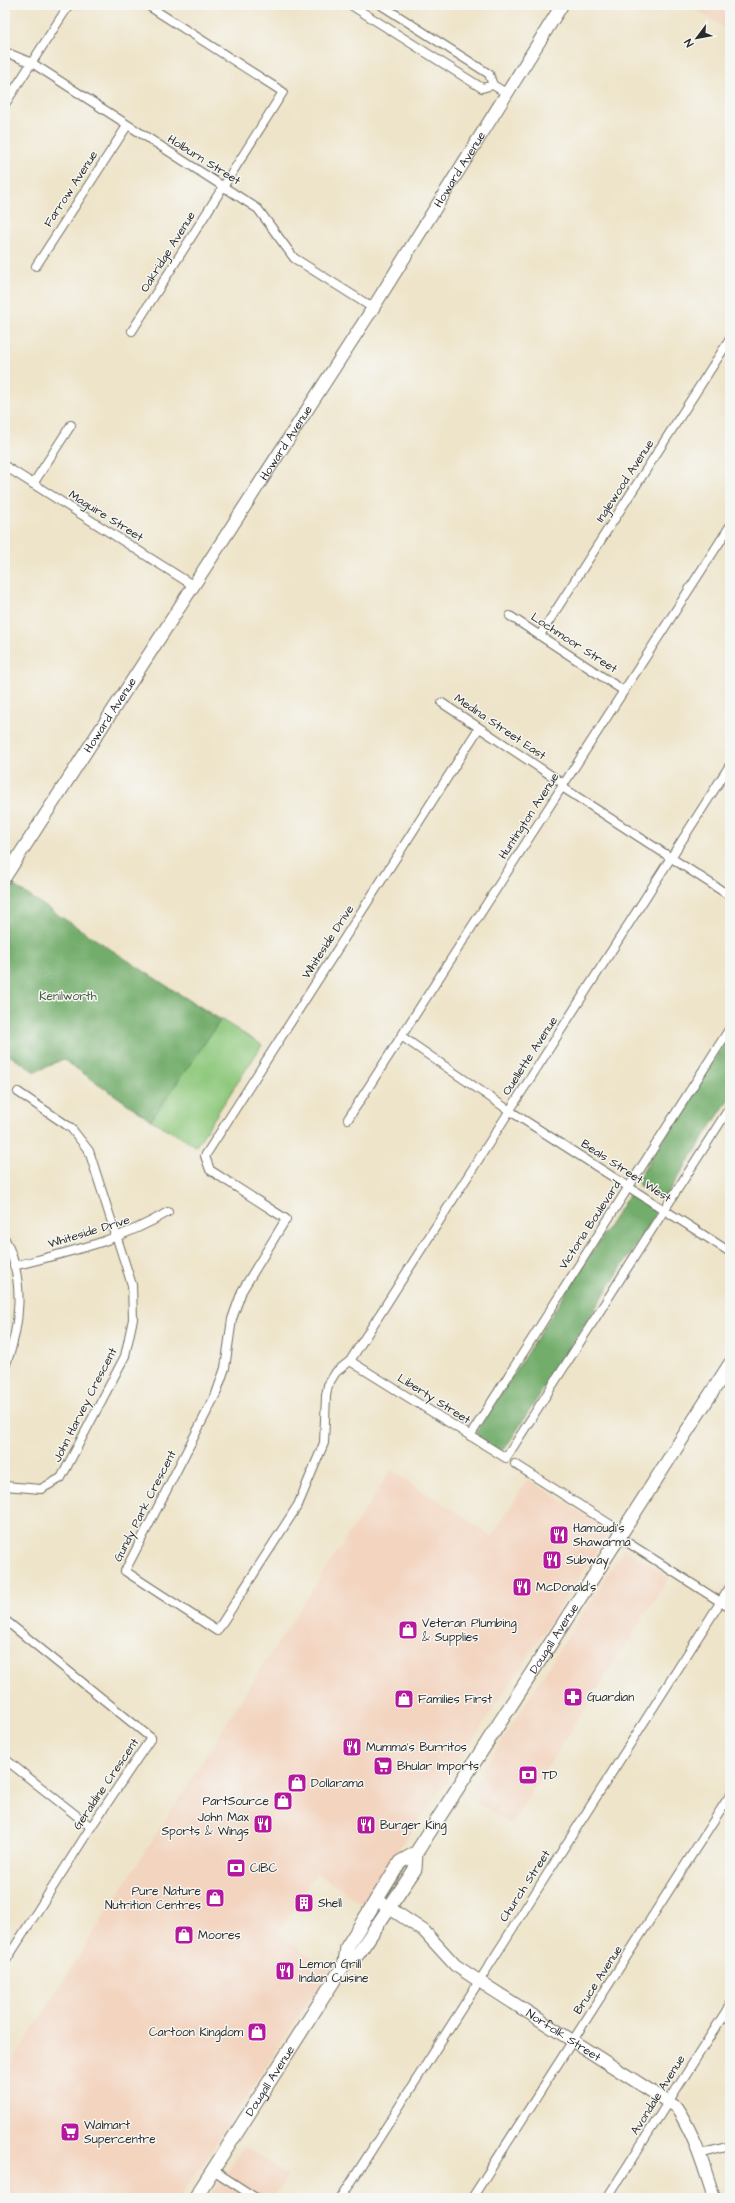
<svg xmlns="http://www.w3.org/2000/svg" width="735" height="2203" viewBox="0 0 735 2203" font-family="'Architects Daughter',sans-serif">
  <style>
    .built { fill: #f3d4bf }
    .green { fill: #8fc97d; stroke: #5d7a54 }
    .forest { fill: #73ad6c; stroke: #4f6c4c }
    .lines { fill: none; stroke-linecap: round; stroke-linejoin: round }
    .street-casing { stroke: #6f6c62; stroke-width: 10 }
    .secondary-casing { stroke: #6f6c62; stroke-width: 14 }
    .primary-casing { stroke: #6f6c62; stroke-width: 15 }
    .street { stroke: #fff; stroke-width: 8 }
    .secondary { stroke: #fff; stroke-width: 12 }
    .primary { stroke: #fff; stroke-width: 13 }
    .labels { text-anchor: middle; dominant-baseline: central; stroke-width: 3; stroke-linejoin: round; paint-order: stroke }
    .street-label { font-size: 12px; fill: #2b2b2b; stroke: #f6f6f2 }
    .park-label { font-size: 12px; fill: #495a44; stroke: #f6f6f2 }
    .poi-label { font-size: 12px; fill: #2b2b2b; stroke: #f6f6f2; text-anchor: start }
  </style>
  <rect width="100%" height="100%" fill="#f6f6f2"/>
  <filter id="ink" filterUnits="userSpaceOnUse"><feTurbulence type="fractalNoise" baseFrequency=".025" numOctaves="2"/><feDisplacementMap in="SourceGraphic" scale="8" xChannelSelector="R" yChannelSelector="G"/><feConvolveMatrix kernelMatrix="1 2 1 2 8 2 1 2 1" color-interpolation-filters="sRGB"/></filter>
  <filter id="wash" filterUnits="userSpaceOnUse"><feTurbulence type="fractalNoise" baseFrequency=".012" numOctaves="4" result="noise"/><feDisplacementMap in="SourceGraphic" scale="16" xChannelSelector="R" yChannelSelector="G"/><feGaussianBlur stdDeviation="0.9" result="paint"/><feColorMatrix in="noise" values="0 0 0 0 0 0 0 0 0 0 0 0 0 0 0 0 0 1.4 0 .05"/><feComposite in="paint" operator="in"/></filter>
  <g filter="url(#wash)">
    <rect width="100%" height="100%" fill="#eee4c9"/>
    <g class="built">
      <path d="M701,5H730V32L698,11Z"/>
      <path d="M391,1470L492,1536L528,1479L609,1531L451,1774L378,1879L366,1906L316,1873L277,1934L330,1969L180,2198H5V2073L264,1664Z"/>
      <path d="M624,1548L669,1577L511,1824L467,1796Z"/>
      <path d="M244,2146L288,2175L273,2198H210Z"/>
    </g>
    <path class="green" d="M5,886L262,1045L196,1146L151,1120L63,1059L35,1072L5,1052Z"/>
    <g class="forest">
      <path d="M8,882L220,1021L151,1120L63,1059L35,1072L5,1052V886Z"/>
      <path d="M730,1035V1097L666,1196L659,1198L639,1186L638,1179Z"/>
      <path d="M629,1195H632L654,1209L655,1215L506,1447L504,1450C496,1450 479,1440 476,1432Z"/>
    </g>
  </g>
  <g filter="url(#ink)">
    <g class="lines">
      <g class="street-casing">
        <g id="street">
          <path d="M351,5L482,88L493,85"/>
          <path d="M381,5L489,74L493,85L506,93"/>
          <path d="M5,52L32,63L258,209L294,258L373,308"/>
          <path d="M5,104L69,5"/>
          <path d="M36,266L127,126"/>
          <path d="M132,331L283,92L147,5"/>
          <path d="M5,466L194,586"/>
          <path d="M33,484L71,425"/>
          <path d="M510,616L624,691"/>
          <path d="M540,635L730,339"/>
          <path d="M442,703L564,784"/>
          <path d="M479,728L205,1156L210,1170L286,1219L242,1291L232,1319L225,1368L216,1394L125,1571L217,1631L298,1505L324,1443L326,1396L328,1385L336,1372L350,1361L730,765"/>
          <path d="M562,787L730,896"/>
          <path d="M401,1036L510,1111L730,1252"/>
          <path d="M348,1119L730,526"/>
          <path d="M5,1239C25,1279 21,1326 5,1367"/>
          <path d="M14,1266C68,1252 120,1241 168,1212"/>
          <path d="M350,1361L506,1458L730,1107"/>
          <path d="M470,1436L730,1028"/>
          <path d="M515,1464L622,1532"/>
          <path d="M5,1486L41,1489L61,1478L125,1356L133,1319L132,1285L89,1151L71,1128L18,1092"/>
          <path d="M619,1537L730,1608"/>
          <path d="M5,1620L151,1738L91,1827L5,1962"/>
          <path d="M5,1759L91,1827"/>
          <path d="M700,2154L730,2146"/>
          <path d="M213,2170L256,2198"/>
          <path d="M341,2198L730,1587"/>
          <path d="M472,2198L730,1795"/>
          <path d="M607,2198L730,2005"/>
        </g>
      </g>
      <g class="secondary-casing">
        <g id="secondary">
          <path id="s1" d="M5,877L373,308L562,5"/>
          <path id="s2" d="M376,1899L424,1931L455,1965L479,1981L676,2107C695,2135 704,2167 714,2198"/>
        </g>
      </g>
      <g class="primary-casing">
        <g id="primary">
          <path d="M345,1963L347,1947L400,1862L416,1853"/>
          <path id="s3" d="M195,2198L345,1963L358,1954L415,1869L416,1853L730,1364"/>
        </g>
      </g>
      <use href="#street" class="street"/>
      <use href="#secondary" class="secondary"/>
      <use href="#primary" class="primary"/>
    </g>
  </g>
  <defs>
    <g id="restaurant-square" transform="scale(1)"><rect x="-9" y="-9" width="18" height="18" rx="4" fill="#b5179e" stroke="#f6f6f2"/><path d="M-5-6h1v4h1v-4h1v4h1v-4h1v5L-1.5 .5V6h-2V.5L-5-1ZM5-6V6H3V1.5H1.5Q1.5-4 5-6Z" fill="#fff"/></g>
    <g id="shop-square" transform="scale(1)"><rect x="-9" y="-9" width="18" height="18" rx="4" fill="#b5179e" stroke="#f6f6f2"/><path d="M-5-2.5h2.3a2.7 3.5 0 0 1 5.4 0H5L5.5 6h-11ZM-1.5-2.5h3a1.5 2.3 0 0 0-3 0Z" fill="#fff"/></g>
    <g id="pharmacy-square" transform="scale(1)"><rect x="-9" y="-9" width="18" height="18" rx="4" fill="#b5179e" stroke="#f6f6f2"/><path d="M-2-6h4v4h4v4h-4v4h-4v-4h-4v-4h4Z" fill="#fff"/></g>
    <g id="supermarket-square" transform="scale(1)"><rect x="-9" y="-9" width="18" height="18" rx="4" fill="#b5179e" stroke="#f6f6f2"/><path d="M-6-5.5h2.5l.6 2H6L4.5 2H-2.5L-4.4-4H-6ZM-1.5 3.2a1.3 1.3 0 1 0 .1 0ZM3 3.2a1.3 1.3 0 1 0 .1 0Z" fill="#fff"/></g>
    <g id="bank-square" transform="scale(1)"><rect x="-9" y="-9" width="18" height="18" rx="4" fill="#b5179e" stroke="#f6f6f2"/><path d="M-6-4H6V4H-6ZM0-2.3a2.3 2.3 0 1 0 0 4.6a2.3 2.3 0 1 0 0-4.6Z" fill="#fff"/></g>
    <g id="building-square" transform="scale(1)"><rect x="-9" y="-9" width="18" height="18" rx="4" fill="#b5179e" stroke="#f6f6f2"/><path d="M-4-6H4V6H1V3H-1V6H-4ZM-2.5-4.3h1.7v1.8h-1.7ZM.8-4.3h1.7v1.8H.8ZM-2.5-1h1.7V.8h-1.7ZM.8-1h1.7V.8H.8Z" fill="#fff"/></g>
  </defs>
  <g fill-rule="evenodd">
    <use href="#restaurant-square" x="559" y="1535"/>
    <use href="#restaurant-square" x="552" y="1560"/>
    <use href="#restaurant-square" x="522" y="1587"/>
    <use href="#shop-square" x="408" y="1630"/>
    <use href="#pharmacy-square" x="573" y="1697"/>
    <use href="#shop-square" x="404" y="1699"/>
    <use href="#restaurant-square" x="352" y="1747"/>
    <use href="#supermarket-square" x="383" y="1766"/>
    <use href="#bank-square" x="528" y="1775"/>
    <use href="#shop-square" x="297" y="1783"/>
    <use href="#shop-square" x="283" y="1801"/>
    <use href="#restaurant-square" x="263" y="1824"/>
    <use href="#restaurant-square" x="366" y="1825"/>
    <use href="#bank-square" x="236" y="1868"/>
    <use href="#shop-square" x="215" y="1898"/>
    <use href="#building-square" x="304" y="1903"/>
    <use href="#shop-square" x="184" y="1935"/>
    <use href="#restaurant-square" x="285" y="1971"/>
    <use href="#shop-square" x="257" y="2032"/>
    <use href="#supermarket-square" x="70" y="2132"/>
  </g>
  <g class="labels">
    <g class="street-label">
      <text transform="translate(204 160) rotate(32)">Holburn Street</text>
      <text stroke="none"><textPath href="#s1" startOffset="841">Howard Avenue</textPath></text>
      <text transform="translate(71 189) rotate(-57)">Farrow Avenue</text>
      <text transform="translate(168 252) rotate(-58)">Oakridge Avenue</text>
      <text stroke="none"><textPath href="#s1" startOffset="517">Howard Avenue</textPath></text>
      <text transform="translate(625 481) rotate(-57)">Inglewood Avenue</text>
      <text transform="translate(106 516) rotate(32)">Maguire Street</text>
      <text transform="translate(574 643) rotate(33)">Lochmoor Street</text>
      <text stroke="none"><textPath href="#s1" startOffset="193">Howard Avenue</textPath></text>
      <text transform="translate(500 727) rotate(34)">Medina Street East</text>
      <text transform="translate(529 816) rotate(-57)">Huntington Avenue</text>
      <text transform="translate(328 942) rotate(-57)">Whiteside Drive</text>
      <text transform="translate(530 1056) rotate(-57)">Ouellette Avenue</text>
      <text transform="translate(626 1171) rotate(33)">Beals Street West</text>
      <text transform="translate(590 1225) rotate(-57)">Victoria Boulevard</text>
      <text transform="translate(89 1232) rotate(-17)">Whiteside Drive</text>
      <text transform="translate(434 1399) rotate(32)">Liberty Street</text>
      <text transform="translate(85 1405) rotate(-63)">John Harvey Crescent</text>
      <text transform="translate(145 1506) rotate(-63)">Gundy Park Crescent</text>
      <text stroke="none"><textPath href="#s3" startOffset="668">Dougall Avenue</textPath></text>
      <text transform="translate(106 1784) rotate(-56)">Geraldine Crescent</text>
      <text transform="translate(525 1886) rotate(-57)">Church Street</text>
      <text transform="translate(598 1980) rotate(-57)">Bruce Avenue</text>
      <text stroke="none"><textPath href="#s2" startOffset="233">Norfolk Street</textPath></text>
      <text stroke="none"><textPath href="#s3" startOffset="139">Dougall Avenue</textPath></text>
      <text transform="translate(658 2095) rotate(-58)">Avondale Avenue</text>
    </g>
    <g class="park-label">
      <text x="68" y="996">Kenilworth</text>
    </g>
    <g class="poi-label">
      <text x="573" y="1528">Hamoudi's<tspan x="573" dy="14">Shawarma</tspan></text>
      <text x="566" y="1560">Subway</text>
      <text x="536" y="1587">McDonald's</text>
      <text x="422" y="1623">Veteran Plumbing<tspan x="422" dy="14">&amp; Supplies</tspan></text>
      <text x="587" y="1697">Guardian</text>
      <text x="418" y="1699">Families First</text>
      <text x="366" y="1747">Mumma's Burritos</text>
      <text x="397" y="1766">Bhular Imports</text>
      <text x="542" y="1775">TD</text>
      <text x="311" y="1783">Dollarama</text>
      <text x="269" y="1801" text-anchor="end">PartSource</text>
      <text x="249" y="1817" text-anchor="end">John Max<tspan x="249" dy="14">Sports &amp; Wings</tspan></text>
      <text x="380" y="1825">Burger King</text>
      <text x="250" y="1868">CIBC</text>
      <text x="201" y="1891" text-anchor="end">Pure Nature<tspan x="201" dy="14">Nutrition Centres</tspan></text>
      <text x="318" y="1903">Shell</text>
      <text x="198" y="1935">Moores</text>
      <text x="299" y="1964">Lemon Grill<tspan x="299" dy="14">Indian Cuisine</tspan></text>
      <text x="243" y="2032" text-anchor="end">Cartoon Kingdom</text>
      <text x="84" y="2125">Walmart<tspan x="84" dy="14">Supercentre</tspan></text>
    </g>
  </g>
  <rect width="735" height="2203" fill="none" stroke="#f6f6f2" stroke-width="20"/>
  <g transform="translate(697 38) rotate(238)" stroke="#f6f6f2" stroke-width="3" paint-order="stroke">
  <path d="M0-3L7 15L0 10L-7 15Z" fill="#2b2b2b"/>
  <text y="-6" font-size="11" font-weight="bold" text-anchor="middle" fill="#2b2b2b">N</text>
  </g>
</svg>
